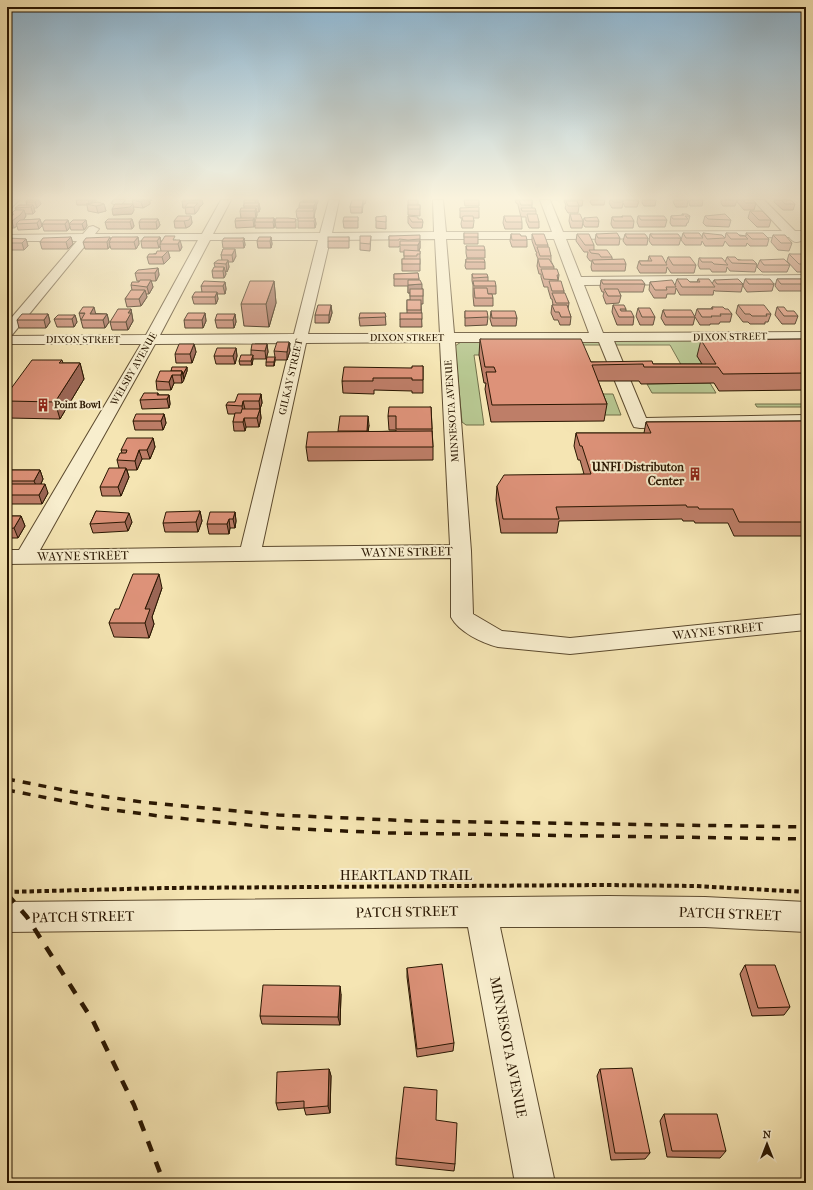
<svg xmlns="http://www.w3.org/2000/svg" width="813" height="1190" viewBox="0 0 813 1190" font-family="'IM FELL French Canon',serif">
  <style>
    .green { fill: #b7c690; stroke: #706e48 }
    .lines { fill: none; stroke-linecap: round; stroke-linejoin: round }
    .minor-casing { stroke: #5c4a2e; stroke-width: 2 }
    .path { stroke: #291601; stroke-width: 4; stroke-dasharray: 4.5 3; stroke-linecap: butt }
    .minor { fill: #f8eece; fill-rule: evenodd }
    .rail-far1 { stroke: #291601; stroke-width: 3.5; stroke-dasharray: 8 8; stroke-linecap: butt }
    .rail { stroke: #291601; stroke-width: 4.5; stroke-dasharray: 11 11; stroke-linecap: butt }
    .wall { fill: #be7e68; stroke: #291601 }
    .shaded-wall { fill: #9b6655; stroke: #291601 }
    .building { fill: #dd9279; stroke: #291601 }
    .labels { text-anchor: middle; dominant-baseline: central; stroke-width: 4; stroke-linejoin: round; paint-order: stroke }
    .far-street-label { font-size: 10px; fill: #291601; stroke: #f8eece }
    .far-poi-label { font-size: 10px; font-weight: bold; fill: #291601; stroke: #f8eece; text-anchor: start }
    .poi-label { font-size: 12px; font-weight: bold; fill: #291601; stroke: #f8eece; text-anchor: end }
    .street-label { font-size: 12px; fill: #291601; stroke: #f8eece }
    .near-street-label { font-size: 14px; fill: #291601; stroke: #f8eece }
  </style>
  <rect width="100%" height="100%" fill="#f5e5b3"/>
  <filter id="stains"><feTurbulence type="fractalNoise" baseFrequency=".005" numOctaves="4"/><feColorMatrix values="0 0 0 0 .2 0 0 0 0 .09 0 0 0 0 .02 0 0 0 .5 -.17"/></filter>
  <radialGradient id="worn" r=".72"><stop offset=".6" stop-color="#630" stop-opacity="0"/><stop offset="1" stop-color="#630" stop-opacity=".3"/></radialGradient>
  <g class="green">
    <path d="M806,339L697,356L712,380L688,377L670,345H616L614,341Z"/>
    <path d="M600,341L602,345H576L579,355H474L484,425H466L462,422L455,346L461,342Z"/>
    <path d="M710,383L716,393H652L647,384Z"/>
    <path d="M594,394H613L621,415H602Z"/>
    <path d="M755,404H806V407H757Z"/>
  </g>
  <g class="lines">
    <g class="minor-casing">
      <g id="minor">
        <path d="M8,200H19L11,208L7,209Z"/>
        <path d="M114,200H125L121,205L117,206L112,203Z"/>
        <path d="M221,200H231L213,234L320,233L329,200H339L332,233L434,232L433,200H443L446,232H552L540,200H550L563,232L782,231L753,200H764L795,231H806V237H802L803,239L801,241C795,243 793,242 789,237L566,239L581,277L806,275V283L584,285L603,333L806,332V340L614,341L646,418L806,415V425L640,428L634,427L632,423L599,342H455L471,551L473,614L502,631L570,638L806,614V630L570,654L498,647C482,643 459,632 451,617V558L7,564V550H19L141,344H7V323L77,241H7V235L83,234L89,227L93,226L99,229L95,234H202ZM435,239L440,334H308L330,240ZM446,239H554L589,333H454ZM198,240L146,335L9,336L12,335L89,241ZM210,240H318L294,334L160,335ZM440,342L450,545L262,547L306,343ZM291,343L241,547L40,550L155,344Z"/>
        <path d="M608,896L705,897L806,902V932L705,927H500L555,1183H515L468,927L7,932V902Z"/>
      </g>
    </g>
    <path class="path" d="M7,892L164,888L604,885L695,886L806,892"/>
    <use href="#minor" class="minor"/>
    <g class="rail-far1">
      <path d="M7,779L74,792L142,802L278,815L415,821L806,827"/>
      <path d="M7,790L99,808L167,817L279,828L389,833L806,839"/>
    </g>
    <path class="rail" d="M7,894L27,917L93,1021L134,1105L164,1183"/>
  </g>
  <g class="wall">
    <path d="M27,200H39L41,204L37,208H34L35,212L33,214H25L26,216L23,220L40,219L42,226L39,229L18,230L17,226L14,228H7V217H10L11,216V214L16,210L15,208L27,205L26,202Z"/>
    <path d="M76,200H96V201H92V202L91,203L104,204L106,211L98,213L88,211L87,205H77Z"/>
    <path d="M132,200H152L151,201H150V204L143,208L133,207L134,210L132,214L113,215L133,204Z"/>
    <path d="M183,200H202L203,204L201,206L199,207V209L195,214H186L185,207L183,208Z"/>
    <path d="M244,200H258V203H259L260,209L259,212H257V215L256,218H254L255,221L274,218L275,225L274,228H255V225L254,227L236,228L235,221L241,218L240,211L244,208Z"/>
    <path d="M303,200H318L316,206V209L315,211L314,218H315L316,224L315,228H298V218H297L296,211L299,208V206L303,202Z"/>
    <path d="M352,200H366L365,204H363L362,213H351L350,207Z"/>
    <path d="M408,200H418V205H420V216L408,215Z"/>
    <path d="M464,200H479V206H465Z"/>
    <path d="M515,200H532V208L536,211V214L539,222V228H529L526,221V217H521L518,205V204L516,203Z"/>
    <path d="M564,200H583L582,206H579L578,213H568L565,208L566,205L564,201Z"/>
    <path d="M591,200H605L604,205H592L590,202Z"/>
    <path d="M610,200H623V202V200H638L639,201L637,207H625L623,203L622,208H612L609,203Z"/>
    <path d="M642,200H656L655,206H644L642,203Z"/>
    <path d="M674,200H688L687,207H676L673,202Z"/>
    <path d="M689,200H703L702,206H690L689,203Z"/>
    <path d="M721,200H737L735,206H723L721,203Z"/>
    <path d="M737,200H753L756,203L754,210H744L737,202Z"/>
    <path d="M774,200H791L795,204L793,210H783L774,202Z"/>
    <path d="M460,208L479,211V218H473L474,221L473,228H462L461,224L462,218H460Z"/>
    <path d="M750,211L771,220L769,227H757L748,218Z"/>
    <path d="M570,214L583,221L582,228H571L569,221Z"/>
    <path d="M682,214L690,216L688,223H687L686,226H672L670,223L671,216H682Z"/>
    <path d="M191,216L192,223L190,226L186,228H175L174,221Z"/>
    <path d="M386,216V229L376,228V217Z"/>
    <path d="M408,216L418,219L423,222L422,228H412L408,223Z"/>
    <path d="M504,216L522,222V229H505L503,223Z"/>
    <path d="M622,216L634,221L633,228H613L611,224L612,217H621Z"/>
    <path d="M638,216L667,220L665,227H639L637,222Z"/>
    <path d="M705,216L731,220L729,227L706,226L703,223Z"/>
    <path d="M358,217V228H344L343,221Z"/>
    <path d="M803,217H806V227H805L801,223Z"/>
    <path d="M584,218L599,221L598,227H585L583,224Z"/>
    <path d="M132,219L134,226L132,229H107L105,222Z"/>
    <path d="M158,219L160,225L157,229H140L139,222Z"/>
    <path d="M296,219V228H276L275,222Z"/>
    <path d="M68,220L70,227L67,231H44L42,224Z"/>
    <path d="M86,220L87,226L84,230H71L69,224Z"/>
    <path d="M464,233L478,237V244H464Z"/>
    <path d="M683,233L702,237L703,233L725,238L726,233L746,236V233L769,239L767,246H750L747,243L746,246H729L725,241L723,246H705L702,241L701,245H685L681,240Z"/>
    <path d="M511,234L521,236L527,240V247H512L510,241Z"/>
    <path d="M532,234L548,245V247L551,256V261L554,267V269L559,275L558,281L564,291V293L569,303L568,309L571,317L570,325H560L558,320H554L551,313L552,305H553L552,299H551L548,289V287H544L541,277V274H539L537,266L538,259L536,254L537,252H536L532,241Z"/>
    <path d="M577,234L594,245V250L612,257V259L626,264L625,271H592L591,267L592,261H590L587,257L588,252H584L576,241Z"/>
    <path d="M596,234L620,238L619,245H597L595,241Z"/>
    <path d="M625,234L648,238L647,245H626L623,241Z"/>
    <path d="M650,234L681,238L679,245H652L649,241Z"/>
    <path d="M773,235L792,243L789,251L778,250L771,242Z"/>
    <path d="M371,236L370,251L360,250V243Z"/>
    <path d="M389,236L420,239V248L419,251H420V271H402V259H404V252H400V246H399V247H389Z"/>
    <path d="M71,237L73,244L68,249H42L40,242Z"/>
    <path d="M138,237L139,244L136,249H111L110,246L108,249H85L83,242L110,240Z"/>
    <path d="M160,237L161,242L176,240L182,247L180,251H168L170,258L164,264H149L147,257L161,251L160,246L159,248H142L141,241Z"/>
    <path d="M271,237L272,244L271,248H258L257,241Z"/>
    <path d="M349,237V248H328V241Z"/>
    <path d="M244,238L245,245L244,248H223L222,241Z"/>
    <path d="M7,239H26L28,246L24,250H7Z"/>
    <path d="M466,246L485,250V258H467L466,253Z"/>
    <path d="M223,249L236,256L233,262H228L229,267L227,272L225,271L226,274L224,278H213L212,271L215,267L214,263L222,260L221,255Z"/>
    <path d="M789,254L806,257V272H797L787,261Z"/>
    <path d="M649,256L666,263L668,257L696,265L694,273H671L667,267L666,273H640L637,268L639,261H648Z"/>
    <path d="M727,257L757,264L755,272L730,271L727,267L726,272H712L710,269H700L698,265L699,258L725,262Z"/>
    <path d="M466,259L485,262V269H466L465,266Z"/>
    <path d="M760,260L790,265L787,272H762L757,267Z"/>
    <path d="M158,268L159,275L156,281H151L153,287L149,294H146L147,297L141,306L127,307L125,299L132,290L131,285L139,282V281H137L135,273Z"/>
    <path d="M418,273L419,280L422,289H423V304H421L422,327H400V319L407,313V300H410V293H408V286H394V274Z"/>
    <path d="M472,274L488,277V281L496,286V294H488L493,298V306H474L473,296V285L472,281Z"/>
    <path d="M677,279L690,282H697L698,279L712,284L714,280L743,284L741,292L715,291L714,290L713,295H680L676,288L675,294H667L666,298H654L649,290L650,282L675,285Z"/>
    <path d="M745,279L774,284L772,291L747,292L743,286Z"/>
    <path d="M777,279H806V291H779L775,286Z"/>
    <path d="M601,280L645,284L643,292H619L621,296L619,303L606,304L603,296L604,292H602L600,287Z"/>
    <path d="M274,281L276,303L269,327L244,326L241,304Z"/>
    <path d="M225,282L226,289L225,294H217L218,299L216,304H194L192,297L202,292L201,286Z"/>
    <path d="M331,305L332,313L329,323H315V315Z"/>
    <path d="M613,305L626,309V311L634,317L633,325H617L612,312Z"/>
    <path d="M738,305L771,314L768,322H765V324H750L748,322H743L736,313Z"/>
    <path d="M712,307L725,309L732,314L730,322H720L719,324H710V325H700L695,317L693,325H665L661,318L663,310L695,316L697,309H711Z"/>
    <path d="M777,307L798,316L795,324H782L775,315Z"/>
    <path d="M638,308L655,317L653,325H640L636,316Z"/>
    <path d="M131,309L133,321L128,330H112L110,322Z"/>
    <path d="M465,311L488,317L487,325L465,326Z"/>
    <path d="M491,311L517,318L516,326H492L490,319Z"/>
    <path d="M79,313L107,314L109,322L105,328H83Z"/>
    <path d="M205,313L206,321L203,328H185L184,320Z"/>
    <path d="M385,313L386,325L360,326L359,318Z"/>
    <path d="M48,314L50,322L46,328H19L17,320Z"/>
    <path d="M235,314L236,322L234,328H217L215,320Z"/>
    <path d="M75,315L77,322L74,327H57L54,319Z"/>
    <path d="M480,339L591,362L653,364H702L697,356L701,340L806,339V390L719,391L714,383L641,384L639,381H598L607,404L604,421L491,422L485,389L486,383H484L479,355Z"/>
    <path d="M289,342L290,351L287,360H275L274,366H266V362L275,357L274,351Z"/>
    <path d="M194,344L196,352L192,363H176L175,354Z"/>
    <path d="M267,344L268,352L266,359H253L252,365H240L239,361L251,355V350Z"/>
    <path d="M236,348L237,356L235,364H216L214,356Z"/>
    <path d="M62,360L63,363H80L84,379L60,419L8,418L7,416V394Z"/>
    <path d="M423,366V393H412V391L374,390V394L343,393L342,381Z"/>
    <path d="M187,367V371L184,379L182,383H174L171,390H157L156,381L171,371Z"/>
    <path d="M158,393L159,395H169L170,404L169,408L142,409L140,400Z"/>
    <path d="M261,394L262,403L260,409L261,418L259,427H246L245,431H234L233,422L235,414H228L226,405L235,402Z"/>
    <path d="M431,407L433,447V460L308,461L306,447L338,432V431L369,425L368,432L396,431V430H389L388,416Z"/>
    <path d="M164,414L166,423L163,430H135L133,421Z"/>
    <path d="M806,421V536H734L728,523H695L694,521H683L682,519L559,521L557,533H501L496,500L497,486L584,474L580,460H578L574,446L576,433H644L646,422Z"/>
    <path d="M153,438L155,447L150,459H142L137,470H127L129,477L121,496H102L100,487L119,468L117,460L122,453L121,450Z"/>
    <path d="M7,470H40L43,479L41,484L48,493L42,504H7Z"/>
    <path d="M96,511L132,522L128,531L93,533L90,524Z"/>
    <path d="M200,511L202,521L198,532H165L163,523Z"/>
    <path d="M235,512L236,521L235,528H230L229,534H209L207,524Z"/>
    <path d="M7,516H21L25,526L18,538H7Z"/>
    <path d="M162,588L152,617L154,624L149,638L114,637L109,623L119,609Z"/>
    <path d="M745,965L790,1007L784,1015L752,1016L740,974Z"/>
    <path d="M407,968L454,1043L453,1051L417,1057L407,977Z"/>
    <path d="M341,994L340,1025L262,1024L260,1016Z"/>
    <path d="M329,1069L331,1076L330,1113L306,1115L304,1108L278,1110L276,1103Z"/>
    <path d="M600,1069L650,1153L645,1159L611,1160L597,1076Z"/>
    <path d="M664,1114L726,1151L720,1158L667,1157L660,1121Z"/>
    <path d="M436,1120L455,1164L454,1171L396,1165V1158Z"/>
  </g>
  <g class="shaded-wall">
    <path d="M37,200H39L41,204L37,208L35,202Z"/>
    <path d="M88,200H92V202L90,205Z"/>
    <path d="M144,200H149L150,204L143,208L141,202Z"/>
    <path d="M202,200L203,204L201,206L199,207V209L195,214L194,207L183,208L182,201Z"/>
    <path d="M255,200H258V202L257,206H256Z"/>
    <path d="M315,200H318V202L316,206V209L315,211L314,218V206L315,203Z"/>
    <path d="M363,200V206L362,213V207Z"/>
    <path d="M259,203L260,209L259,212L258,206Z"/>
    <path d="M104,204L106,211L98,213L96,206Z"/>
    <path d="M133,204L134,210L132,214L113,215L112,209Z"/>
    <path d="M33,205L35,212L33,214L31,207Z"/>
    <path d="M256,208L257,215L256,218L255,211Z"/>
    <path d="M24,210L26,216L22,222L16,224L17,226L14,228L12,221Z"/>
    <path d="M191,216L192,223L190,226L186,228L184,221Z"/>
    <path d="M254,218L255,225L254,227L253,220Z"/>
    <path d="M274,218L275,225L274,228L273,222Z"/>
    <path d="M315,218L316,224L315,228L314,221Z"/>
    <path d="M40,219L42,226L39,229L37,223Z"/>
    <path d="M132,219L134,226L132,229L130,222Z"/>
    <path d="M158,219L160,225L157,229L156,222Z"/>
    <path d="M68,220L70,227L67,231L65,224Z"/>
    <path d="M86,220L87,226L84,230L82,224Z"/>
    <path d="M71,237L73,244L68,249L66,242Z"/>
    <path d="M110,237L111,242H109L110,246L108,249L107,242Z"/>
    <path d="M138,237L139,244L136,249L134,242Z"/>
    <path d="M160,237L161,244H160V246L159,248L157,241Z"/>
    <path d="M271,237L272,244L271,248L270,241Z"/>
    <path d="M244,238L245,245L244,248L243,241Z"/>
    <path d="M26,239L28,246L24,250L22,243Z"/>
    <path d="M180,240L182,247L180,251L178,244Z"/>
    <path d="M420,241V248L418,252V245Z"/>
    <path d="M235,249L236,256L233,262L232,255Z"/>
    <path d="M168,251L170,258L164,264L162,257Z"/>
    <path d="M228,260L229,267L227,272L226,264Z"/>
    <path d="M224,267L226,274L224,278L223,271Z"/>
    <path d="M158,268L159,275L156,281L155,273Z"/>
    <path d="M151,280L153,287L149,294L147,287Z"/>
    <path d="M274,281L276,303L269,327L266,304Z"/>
    <path d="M225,282L226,289L225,294L223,286Z"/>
    <path d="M422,284V291L408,293V285Z"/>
    <path d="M145,290L147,297L141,306L139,299Z"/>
    <path d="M217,292L218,299L216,304L215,297Z"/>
    <path d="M331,305L332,313L329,323V315Z"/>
    <path d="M94,307L96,315L90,314Z"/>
    <path d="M131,309L133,321L128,330L126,322L128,313Z"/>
    <path d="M205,313L206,321L203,328L202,320Z"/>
    <path d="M48,314L50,322L46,328L44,320Z"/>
    <path d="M107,314L109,322L105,328L103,320Z"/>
    <path d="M235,314L236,322L234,328L233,320Z"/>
    <path d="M75,315L77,322L74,327L72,319Z"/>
    <path d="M289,342L290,351L287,360V352Z"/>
    <path d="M194,344L196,352L192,363L190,354Z"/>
    <path d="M267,344L268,352L266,359L265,351Z"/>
    <path d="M236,348L237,356L235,364L233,356Z"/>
    <path d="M253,355V359L252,365L251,361Z"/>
    <path d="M275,357V361L274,366V362Z"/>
    <path d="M80,363L84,379L60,419L55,402Z"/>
    <path d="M187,367V371L184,379L183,374Z"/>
    <path d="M182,371L184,380L182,383L181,375Z"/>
    <path d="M172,375L174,383L171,390L169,382Z"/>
    <path d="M261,394L262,403L260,409L259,401Z"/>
    <path d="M169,395L170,404L169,408L167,399Z"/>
    <path d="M243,401L245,409L243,414L242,406Z"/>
    <path d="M260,409L261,418L259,427L257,418Z"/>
    <path d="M164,414L166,423L163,430L161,421Z"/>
    <path d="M368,416L369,425L367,440V431Z"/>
    <path d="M244,418L246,427L245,431L243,422Z"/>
    <path d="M153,438L155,447L150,459L147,450Z"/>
    <path d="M139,450L142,459L137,470L135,461Z"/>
    <path d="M126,468L129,477L121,496L118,487Z"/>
    <path d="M40,470L43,479L38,490L34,481Z"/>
    <path d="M45,484L48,493L42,504L39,495Z"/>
    <path d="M200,511L202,521L198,532L196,522Z"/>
    <path d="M235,512L236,521L235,528L233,519Z"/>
    <path d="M129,513L132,522L128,531L125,522Z"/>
    <path d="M21,516L25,526L18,538L14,528Z"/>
    <path d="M229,519L230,528L229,534L227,524Z"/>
    <path d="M159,574L162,588L152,617L154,624L149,638L145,623V609Z"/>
    <path d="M340,986L341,994L340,1025L338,1017Z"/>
    <path d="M329,1069L331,1076L330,1113L328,1106Z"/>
  </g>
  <g class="building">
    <path d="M27,200H37L35,202H26Z"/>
    <path d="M132,200H144L141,202Z"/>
    <path d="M183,200H199L182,201Z"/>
    <path d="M352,200H363L362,207H350Z"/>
    <path d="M519,200H532V205H521Z"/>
    <path d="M612,200H622L623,202H613Z"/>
    <path d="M626,200H638L639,201Z"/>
    <path d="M742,200H753L756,203H746Z"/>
    <path d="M781,200H791L795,204H785Z"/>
    <path d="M566,201H577L579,206H568Z"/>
    <path d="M98,202L104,204L96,206L86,204Z"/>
    <path d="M300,202H316L314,206H299Z"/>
    <path d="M188,203H198L194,207H185Z"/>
    <path d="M245,203H259L258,206H243Z"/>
    <path d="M115,204H133L130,207L112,209Z"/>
    <path d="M19,205H33L31,207L15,208Z"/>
    <rect x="408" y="205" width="12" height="4"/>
    <path d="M479,207V211H460V208Z"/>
    <path d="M241,208H256L255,211H240Z"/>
    <path d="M298,208H314L313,211H296Z"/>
    <path d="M521,208H535L536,211H522Z"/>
    <path d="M15,210H24L20,215L12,221H7V217H10L14,214H11Z"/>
    <path d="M750,211H762L771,220H759Z"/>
    <path d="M527,214H537L539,222H529Z"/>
    <path d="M570,214H580L583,221H572Z"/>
    <path d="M682,214H687L690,216H685L688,219H673L671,216L684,215Z"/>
    <path d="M725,214L731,220L708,219L705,216Z"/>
    <path d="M178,216H191L189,220L184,221H174Z"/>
    <path d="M386,216V222L376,221V217Z"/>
    <path d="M408,216L418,217V219H422L423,222H412Z"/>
    <path d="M464,216H473L474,221H463L462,217Z"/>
    <path d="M504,216H521L522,222H506Z"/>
    <path d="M622,216H631L634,221H614L612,217H623Z"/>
    <path d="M638,216H664L667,220H641Z"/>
    <path d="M344,217H358V221H343Z"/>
    <path d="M597,217L599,221H586L584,218Z"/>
    <path d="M236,218H254L253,220L235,221Z"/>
    <path d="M256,218H274L273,222H255Z"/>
    <path d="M276,218H288L296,219L295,222H275Z"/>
    <path d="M298,218H315L314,221H298Z"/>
    <path d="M40,219L37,223L16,224L20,220Z"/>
    <path d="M108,219H132L130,222H105Z"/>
    <path d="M141,219H158L156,222H139Z"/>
    <path d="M45,220H68L65,224H42Z"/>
    <path d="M73,220H86L82,224H69Z"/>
    <rect x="464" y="233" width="14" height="4"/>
    <path d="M617,233L620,238H598L596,234Z"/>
    <path d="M683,233H699L703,238H686Z"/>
    <path d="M703,233L722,235L725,238L707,239Z"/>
    <path d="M726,233H737L740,236H745L748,239H731Z"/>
    <path d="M746,233H763L769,239H752Z"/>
    <path d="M511,234H520L521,236H526L527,240H512Z"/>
    <path d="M532,234H544L548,245H536Z"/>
    <path d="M577,234H589L594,245H585Z"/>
    <path d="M625,234H645L648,238H627Z"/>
    <path d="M650,234H678L681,238H653Z"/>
    <path d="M420,235V239L408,240L399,239V240H389V236Z"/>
    <path d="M773,235H785L792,243H781Z"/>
    <path d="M165,236H175L173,240H180L178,244H160Z"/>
    <path d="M360,236H371L370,244L360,243Z"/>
    <path d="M71,237L66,242H40L43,238Z"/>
    <path d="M110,237L107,242H83L86,238Z"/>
    <path d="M112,237H138L134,242H109Z"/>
    <path d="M144,237H160L157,241H141Z"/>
    <path d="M259,237H271L270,241H257Z"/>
    <rect x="328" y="237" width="21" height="4"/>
    <path d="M8,238L26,239L22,243H7V239Z"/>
    <path d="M224,238H244L243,241H222Z"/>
    <path d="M400,241H420L418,245H400Z"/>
    <path d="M466,246H484L485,250H467Z"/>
    <path d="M537,247H549L551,256H540Z"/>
    <path d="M223,249H235L232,255H221Z"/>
    <path d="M404,250L420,251V254H417V256H404Z"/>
    <path d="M589,250H607L612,257H601L599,254L591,253Z"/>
    <path d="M157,251H168L162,257H147L149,254H156Z"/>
    <path d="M789,254H802L806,257V264H799Z"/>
    <path d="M649,256H662L667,265H641L639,261H652Z"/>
    <path d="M668,257H690L696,265H673Z"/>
    <path d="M727,257H735L738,260H753L757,264L732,263Z"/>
    <path d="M699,258H722L728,265L714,264L712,262H702Z"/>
    <rect x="402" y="259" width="18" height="5"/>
    <path d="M466,259H484L485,262H466Z"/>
    <path d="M538,259H549L554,267H540Z"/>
    <path d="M624,259L626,264H594L592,260Z"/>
    <path d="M784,259L790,265H764L760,260Z"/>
    <path d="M218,260H228L226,264L214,263Z"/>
    <path d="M214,267H224L223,271H212Z"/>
    <path d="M158,268L155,273H135L138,270Z"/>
    <path d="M541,269H557L559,275H557L558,280L544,279Z"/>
    <path d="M418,273L419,279H394V274Z"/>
    <path d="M472,274H487L488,277L473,278Z"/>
    <path d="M677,279H687L690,282H700L698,279H709L715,287H682Z"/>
    <path d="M738,279L743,284H717L714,280Z"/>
    <path d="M745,279H770L774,284H749Z"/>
    <path d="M777,279H806V284H781Z"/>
    <path d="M140,280H151L147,287L131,285L132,282H139Z"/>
    <path d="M408,280H420L422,284L408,285Z"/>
    <path d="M601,280H642L645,284H603Z"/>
    <path d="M672,280L676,287H666L667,290H655L650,282Z"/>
    <path d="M204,281L225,282L223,286H201Z"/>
    <path d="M250,281H274L266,304H241Z"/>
    <path d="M473,281H495L496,286H474Z"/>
    <path d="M549,281H561L564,291H552Z"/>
    <path d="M474,288H487L488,294H492L493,298H475Z"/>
    <rect x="410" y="289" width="13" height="7"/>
    <path d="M604,289H618L621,296H608Z"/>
    <path d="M131,290H145L139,299H125Z"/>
    <path d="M195,292H217L215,297H192Z"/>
    <path d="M552,293H565L569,303H556Z"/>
    <rect x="407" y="300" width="14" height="10"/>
    <path d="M318,305H331L329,315H315Z"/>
    <path d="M552,305H567L571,317H561L559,312H555Z"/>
    <path d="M613,305H624L626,309H620L621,311H631L634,317H619Z"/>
    <path d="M738,305H764L771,314H766L767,316H752L750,314H745Z"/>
    <path d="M83,307H94L90,314H107L103,320H81L85,313H79Z"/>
    <path d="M712,307H723L725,309H728L732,314H720L721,316H711L712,317H702L697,309H713Z"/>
    <path d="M777,307H784L787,311H794L798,316H784Z"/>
    <path d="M638,308H650L655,317H642Z"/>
    <path d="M118,309H131L128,313H131L126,322H110Z"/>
    <path d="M663,310H691L695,317H666Z"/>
    <path d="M465,311H487L488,317L465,318Z"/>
    <path d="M491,311H515L517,318H492Z"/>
    <path d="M188,313H205L202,320H184Z"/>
    <path d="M360,313H385L386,317L359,318Z"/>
    <rect x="400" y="313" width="22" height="6"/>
    <path d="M22,314H48L44,320H17Z"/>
    <path d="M217,314H235L233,320H215Z"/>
    <path d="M58,315H75L72,319H54Z"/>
    <path d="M480,339H581L591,362L652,361L653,364H716L701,340L806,339V373L723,374L718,367H644L643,364L592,365L607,404L492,405L486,372H496L494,367H485Z"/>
    <path d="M277,342H289L287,352L274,351Z"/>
    <path d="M179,344H194L190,354H175Z"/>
    <path d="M252,344H267L265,351L251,350Z"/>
    <path d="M217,348H236L233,356H214Z"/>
    <path d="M241,355H253L251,361H239Z"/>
    <path d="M267,357H275L274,362H266Z"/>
    <path d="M32,360H62L59,363H80L55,402L7,401V394Z"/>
    <path d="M412,366H423V380H412V378H373V381H342L344,367L412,368Z"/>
    <path d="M172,367H187L183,374L182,371H171Z"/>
    <path d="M160,371H182L181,375H172L169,382L156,381Z"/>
    <path d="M144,393H158L157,395H169L167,399L140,400Z"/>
    <path d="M238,394H261L259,401H243L242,406L226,405L228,402H235Z"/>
    <path d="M389,407H431L432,429H396V416H388Z"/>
    <path d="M242,409H260L257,418H244L243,422H233L235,413H241Z"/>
    <path d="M136,414H164L161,421H133Z"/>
    <path d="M340,416H368L367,431H338Z"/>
    <path d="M806,421V522H739L733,509H699L698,507H687L686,505L556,507L559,519H503L497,486L504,475L591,474L582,446H580L576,433H651L646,422Z"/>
    <path d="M432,431L433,447H306L308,432Z"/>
    <path d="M127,438H153L147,450H139L135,461L117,460L120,453H126L127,450H121Z"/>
    <path d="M109,468H126L118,487H100Z"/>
    <path d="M7,470H40L34,481H7Z"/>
    <path d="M9,484H45L39,495H7V487Z"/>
    <path d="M96,511L129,513L125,522L90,524Z"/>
    <path d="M200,511L196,522L163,523L166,512Z"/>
    <path d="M210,512H235L233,519H229L227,524H207Z"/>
    <path d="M7,516H21L14,528L7,529Z"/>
    <path d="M133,574H159L145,609H150L145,623H109L115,609H119Z"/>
    <path d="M442,964L454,1043L417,1049L407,968Z"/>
    <path d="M745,965H775L790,1007L758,1008Z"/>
    <path d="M263,985L340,986L338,1017L260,1016Z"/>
    <path d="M632,1068L650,1153H615L600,1069Z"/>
    <path d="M329,1069L328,1106L304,1108V1101L276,1103L277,1072Z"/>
    <path d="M404,1087L437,1090L436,1120L457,1123L455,1164L396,1158Z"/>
    <path d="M664,1114H717L726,1151H672Z"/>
  </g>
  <linearGradient id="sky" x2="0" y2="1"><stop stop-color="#8cb7d5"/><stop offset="0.54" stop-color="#faf3dd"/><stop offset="1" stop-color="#faf3dd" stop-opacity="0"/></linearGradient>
  <rect width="813" height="367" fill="url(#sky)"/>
  <defs>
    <g id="building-bare" transform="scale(1.08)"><path d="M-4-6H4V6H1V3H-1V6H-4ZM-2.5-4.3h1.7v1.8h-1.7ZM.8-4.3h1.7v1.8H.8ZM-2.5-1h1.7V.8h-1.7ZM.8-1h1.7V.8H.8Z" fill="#8f2418" stroke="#f8eece" stroke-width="2.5" paint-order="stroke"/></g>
  </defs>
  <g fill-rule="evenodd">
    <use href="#building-bare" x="43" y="405"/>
    <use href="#building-bare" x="695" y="474"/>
  </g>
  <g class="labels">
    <g class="far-street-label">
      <text transform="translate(730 337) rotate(-1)">DIXON STREET</text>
      <text x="407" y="338">DIXON STREET</text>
      <text x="83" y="340">DIXON STREET</text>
      <text transform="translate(134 369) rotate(-60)">WELSBY AVENUE</text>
      <text transform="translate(291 377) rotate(-77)">GILKAY STREET</text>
      <text transform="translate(452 411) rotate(-94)">MINNESOTA AVENUE</text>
    </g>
    <g class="far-poi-label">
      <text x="54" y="405">Point Bowl</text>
    </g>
    <g class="poi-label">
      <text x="684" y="467">UNFI Distributon<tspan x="684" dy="14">Center</tspan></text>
    </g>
    <g class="street-label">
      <text transform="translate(407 552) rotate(-1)">WAYNE STREET</text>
      <text transform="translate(83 556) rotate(-1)">WAYNE STREET</text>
      <text transform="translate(718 631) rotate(-6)">WAYNE STREET</text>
    </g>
    <g class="near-street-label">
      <text x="406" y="875">HEARTLAND TRAIL</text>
      <text transform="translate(407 912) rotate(-1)">PATCH STREET</text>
      <text transform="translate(730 914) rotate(2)">PATCH STREET</text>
      <text transform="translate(83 917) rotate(-1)">PATCH STREET</text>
      <text transform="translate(508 1047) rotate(79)">MINNESOTA AVENUE</text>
    </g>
  </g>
  <rect width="813" height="1190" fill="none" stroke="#f5e5b3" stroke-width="24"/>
  <rect x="8" y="8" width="797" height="1174" fill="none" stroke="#291601" stroke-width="2"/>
  <rect x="12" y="12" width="789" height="1166" fill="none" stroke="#291601"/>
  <g transform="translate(767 1144)" stroke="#f8eece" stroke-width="3" paint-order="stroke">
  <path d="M0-3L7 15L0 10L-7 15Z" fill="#291601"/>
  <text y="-6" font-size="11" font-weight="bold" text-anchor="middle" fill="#291601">N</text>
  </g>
  <rect width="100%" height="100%" filter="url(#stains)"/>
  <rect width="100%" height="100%" fill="url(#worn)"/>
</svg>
